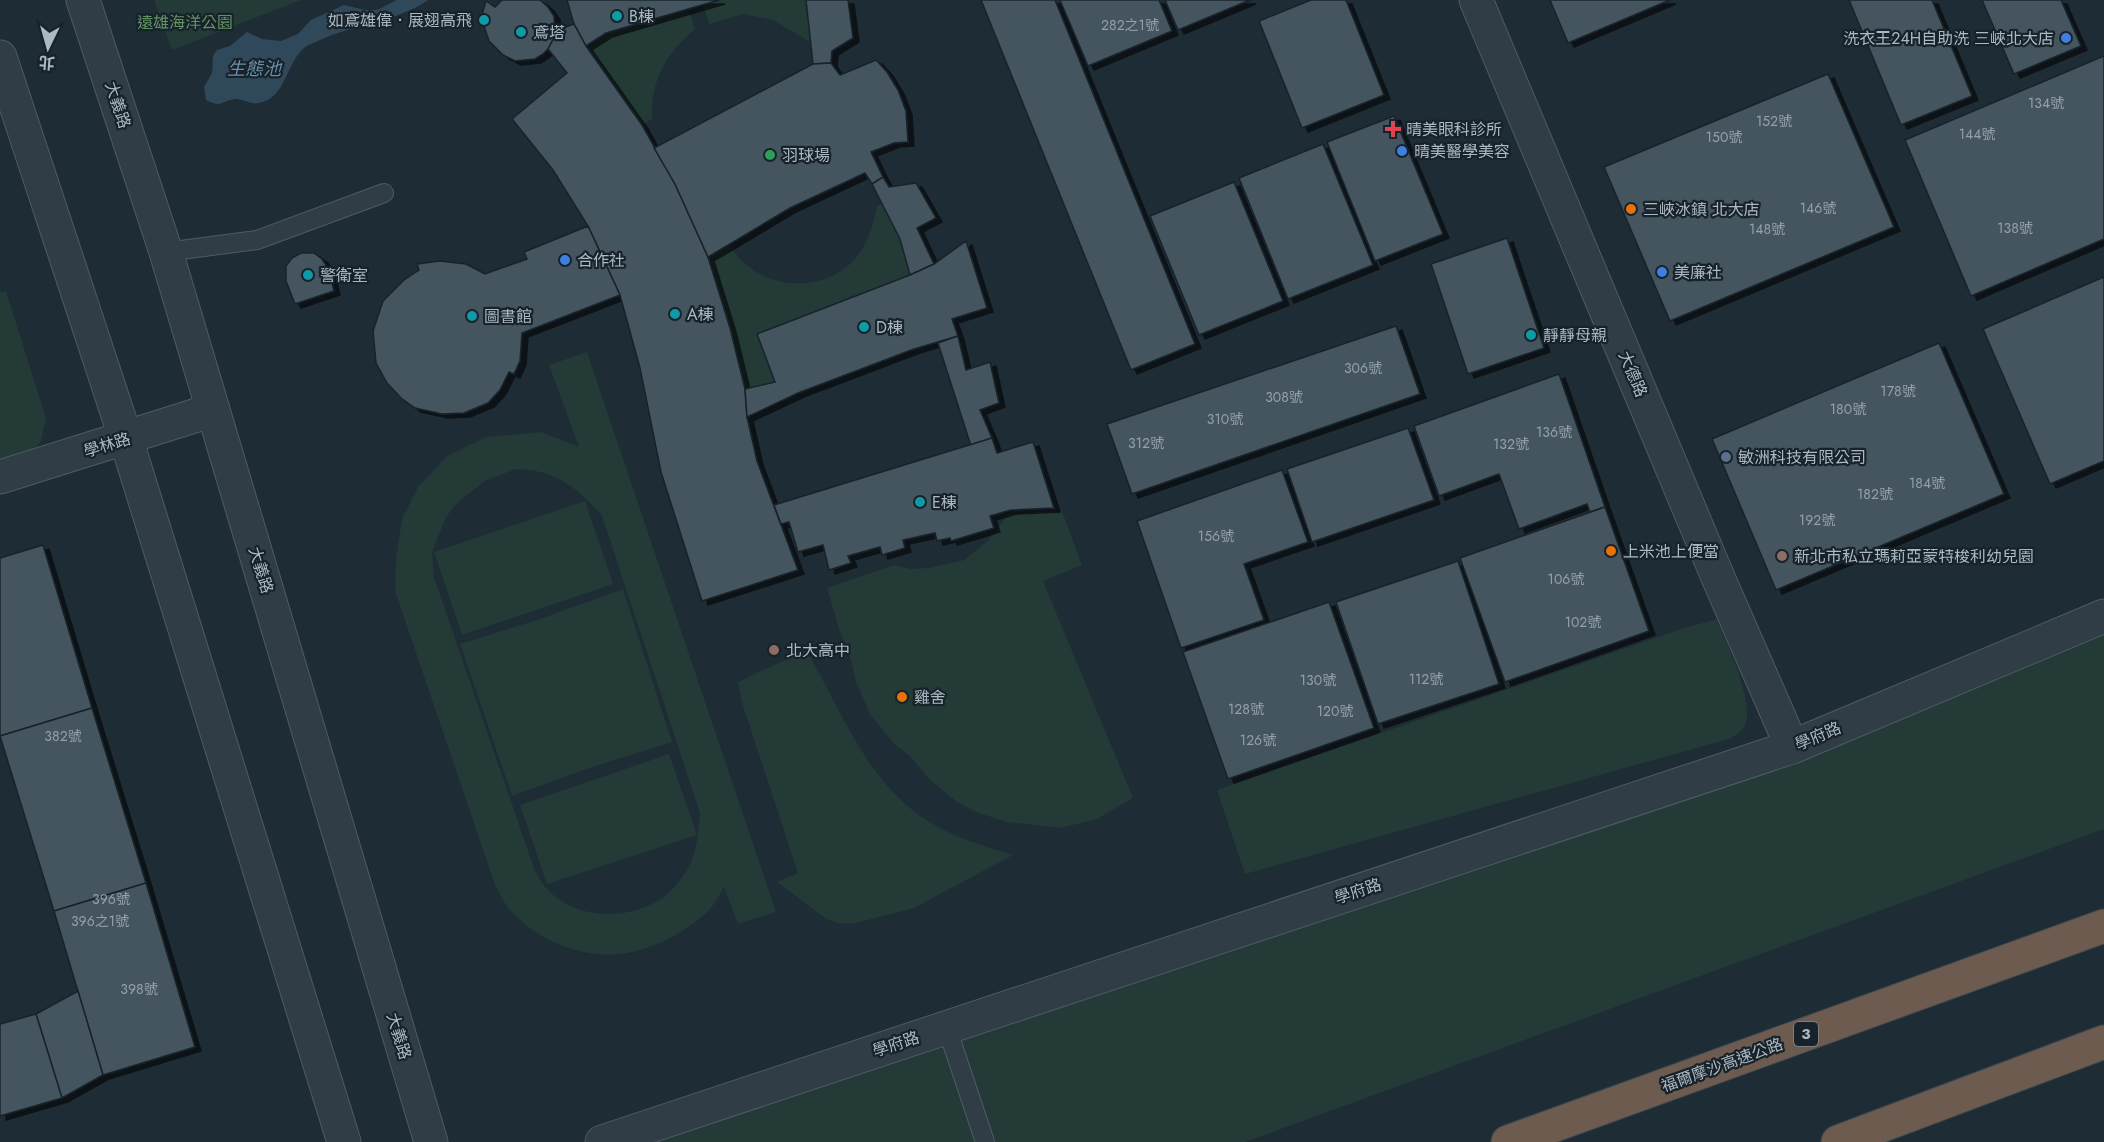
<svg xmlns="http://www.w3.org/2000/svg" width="2104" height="1142" viewBox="0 0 2104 1142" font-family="Jost,'Noto Sans TC',sans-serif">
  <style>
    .green { fill: #233a37; fill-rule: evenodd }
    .water { fill: #2f495b }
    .building { fill: #44545f; stroke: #19242c; stroke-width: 1.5; filter: url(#shadow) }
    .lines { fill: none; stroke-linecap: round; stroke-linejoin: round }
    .service-casing { stroke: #4f5b64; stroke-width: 20 }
    .minor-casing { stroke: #4f5b64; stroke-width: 35 }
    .tertiary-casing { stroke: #4f5b64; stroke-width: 35 }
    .motorway-casing { stroke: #3c4850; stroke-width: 35 }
    .service { stroke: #313d46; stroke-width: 18 }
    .minor { stroke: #313d46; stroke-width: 33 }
    .tertiary { stroke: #313d46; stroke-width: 33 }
    .motorway { stroke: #6c5b4e; stroke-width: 33 }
    .culture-dot { fill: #0f9aa8; stroke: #17222a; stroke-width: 2 }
    .shop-dot { fill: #3f7fe0; stroke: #17222a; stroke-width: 2 }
    .health-dot { fill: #e0444e; stroke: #17222a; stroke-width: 2 }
    .leisure-dot { fill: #2e9e5b; stroke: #17222a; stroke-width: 2 }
    .food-dot { fill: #e8710a; stroke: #17222a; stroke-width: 2 }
    .service-dot { fill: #5c6f8a; stroke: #17222a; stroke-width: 2 }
    .education-dot { fill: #8d6e63; stroke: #17222a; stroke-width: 2 }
    .labels { text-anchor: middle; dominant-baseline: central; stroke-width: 4.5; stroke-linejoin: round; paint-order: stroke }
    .number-label { font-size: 14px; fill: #91a0aa }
    .shield { fill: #17222a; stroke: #7f8c95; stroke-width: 1.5 }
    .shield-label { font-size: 15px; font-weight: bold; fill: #abb9c3 }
    .poi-label { font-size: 16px; fill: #abb9c3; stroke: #17222a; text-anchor: start }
    .park-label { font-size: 16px; fill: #639365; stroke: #17222a }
    .street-label { font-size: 16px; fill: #abb9c3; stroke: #17222a }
    .water-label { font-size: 18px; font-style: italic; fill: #6a90a9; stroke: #17222a }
  </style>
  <defs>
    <filter id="shadow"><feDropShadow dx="6" dy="4" stdDeviation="0" flood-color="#0009"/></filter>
  </defs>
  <rect width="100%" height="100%" fill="#1e2c35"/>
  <g class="green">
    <path d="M154,0H301L172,50Z"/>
    <path d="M719,0H806L810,42L773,20L743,14L709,24L703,5Z"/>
    <path d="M689,9L695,29C666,54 651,79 652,119L642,125L586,46L606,33Z"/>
    <path d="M882,204L900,239L910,275L757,334L775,382L745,389L730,328L708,257L729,244C753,286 812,297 850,264C866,249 873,227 877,206Z"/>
    <path d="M6,291L46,418L41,441L35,448L21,458L0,464V293Z"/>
    <path d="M587,352L776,912L738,924L724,887C719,895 714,907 706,913C684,933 650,951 620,954C580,959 531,938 506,905C502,899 499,891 495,885L395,591L396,560L402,519L418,487L447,456L486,437L541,432L579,447L549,365ZM516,469C524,470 533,470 540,472C566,478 586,497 602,516L700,813C698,832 697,854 687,870C680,881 670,894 659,900C625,921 576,919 548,890C543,885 539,878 535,871L434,577L432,552L446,517L458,502L485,481Z"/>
    <path d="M585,501L613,584L462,635L434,552Z"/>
    <path d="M1062,511L1082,565L1043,581L1133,798L1097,819L1061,828L1006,822L976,812L957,802L930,780L910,756L894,744L870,714L856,682L851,660L840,632L827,588L894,565L911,569L928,568L964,560L989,540L1008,514Z"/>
    <path d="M623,589L672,742L589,768L512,796L460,644L540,619Z"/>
    <path d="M2104,616V829L1245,1142H602L1792,747Z"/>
    <path d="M1717,619C1726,642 1757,706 1744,727C1741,732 1734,736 1729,739L1245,874L1217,790L1681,629Z"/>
    <path d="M806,650C842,710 866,782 928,821C953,837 984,846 1013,855L914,908L856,923H838L826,919L777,882L798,873L743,706L738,682Z"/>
    <path d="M669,754L697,835L547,884L520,805Z"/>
  </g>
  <path class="water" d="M397,0H428C396,22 356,24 320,40C315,43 308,44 304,48C285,65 286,98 259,103C251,105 244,99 236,99C222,100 222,109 206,100L204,87L212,73L213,56L217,50L230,46L247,32L262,39L281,41L298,34L311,20L344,5L365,10H377Z"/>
  <g class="building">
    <path d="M502,0H540L548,7L554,16L555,36L548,49L543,54L535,59L515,61L503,55L489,41L484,26L483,11L486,1L495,7Z"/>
    <path d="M567,0H719L606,33L586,46L574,24Z"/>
    <path d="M806,0H848L853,38L832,51L831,63L813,64Z"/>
    <path d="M981,0H1055L1195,344L1131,370Z"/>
    <path d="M1060,0H1159L1172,31L1088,66Z"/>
    <path d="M1165,0H1250L1178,30Z"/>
    <path d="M1311,0H1346L1384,95L1302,128L1259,21Z"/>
    <path d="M1550,0H1670L1568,43Z"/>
    <path d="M1849,0H1932L1972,96L1901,125Z"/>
    <path d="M1982,0H2061L2081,46L2014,74Z"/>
    <path d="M555,23L560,29L574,24L586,46L642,125L675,184L708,257L730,328L745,389L747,417L757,461L798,570L702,601L661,472L640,368L620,295L588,226L553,170L512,119L567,73L548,49L555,36Z"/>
    <path d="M2104,56V239L1971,296L1905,140Z"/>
    <path d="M876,60L887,72L898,90L906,111L908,142L894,143L871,152L883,177L872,184L865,173L790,208L708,257L675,184L654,148L813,64L831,63L840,75Z"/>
    <path d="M1828,74L1894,227L1670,321L1604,167Z"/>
    <path d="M1394,116L1443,234L1375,261L1327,142Z"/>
    <path d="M1323,144L1373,265L1288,299L1239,178Z"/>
    <path d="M883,177L889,187L916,183L936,218L917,228L934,264L910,275L900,239L872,184Z"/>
    <path d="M1234,182L1283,301L1199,335L1150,216Z"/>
    <path d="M588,226L620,295L522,333L520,361L514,374L509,372L500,390L488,403L464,413L442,414L415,408L401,398L387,383L376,363L373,331L383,301L404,280L419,270L417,264L440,261L466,264L485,274L527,259L524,252Z"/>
    <path d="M1507,238L1544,348L1468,374L1431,264Z"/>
    <path d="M966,241L987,308L952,319L958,336L914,349L798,393L747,417L745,389L775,382L757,334L910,275L934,264Z"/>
    <path d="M301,253H314L322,259L329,270L334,291L295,304L286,281V266L292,258Z"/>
    <path d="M2104,277V461L2050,484L1983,329Z"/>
    <path d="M1396,326L1420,394L1132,494L1107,424Z"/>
    <path d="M958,336L966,370L990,362L999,403L980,410L992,438L971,446L938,343Z"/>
    <path d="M1939,343L2004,494L1776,590L1712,439Z"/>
    <path d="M1559,374L1605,507L1590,512L1587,504L1519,529L1499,474L1439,496L1414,426Z"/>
    <path d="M1408,428L1434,500L1312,542L1287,469Z"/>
    <path d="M992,438L997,453L1033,442L1054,508L1011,510L990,516L994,528L951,541L950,538L937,541L935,533L903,540L905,548L882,555L880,547L848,556L851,563L829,570L823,545L798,552L789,522L781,524L774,505Z"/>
    <path d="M1282,470L1308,542L1244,564L1264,620L1181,648L1137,521Z"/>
    <path d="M1605,507L1649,631L1505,682L1460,558Z"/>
    <path d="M43,545L92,708L0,736V558Z"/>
    <path d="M1458,561L1499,684L1378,724L1336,602Z"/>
    <path d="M1329,602L1374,728L1228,779L1183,652Z"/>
    <path d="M92,708L146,883L54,911L0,736Z"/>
    <path d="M146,883L195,1047L103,1075L54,911Z"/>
    <path d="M78,991L103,1075L62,1098L36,1014Z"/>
    <path d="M36,1014L62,1098L0,1116V1024Z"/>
  </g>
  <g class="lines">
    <g class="service-casing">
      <g id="service">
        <path d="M166,252L257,240L384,193"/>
        <path d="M947,1028L985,1142"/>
      </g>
    </g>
    <g class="minor-casing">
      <g id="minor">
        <path d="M1476,0L1717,575L1792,747"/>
        <path d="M0,477L213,410"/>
      </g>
    </g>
    <g class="tertiary-casing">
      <g id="tertiary">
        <path d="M83,0L166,252L431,1142"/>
        <path d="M0,57L126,439L344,1142"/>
        <path d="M602,1142L1792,747L2104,616"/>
      </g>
    </g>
    <g class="motorway-casing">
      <g id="motorway">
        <path d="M1508,1142L2104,926"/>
        <path d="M1838,1142L2104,1042"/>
      </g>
    </g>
    <use href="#service" class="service"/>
    <use href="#minor" class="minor"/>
    <use href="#tertiary" class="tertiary"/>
    <use href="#motorway" class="motorway"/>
  </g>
  <g class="culture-dot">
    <circle cx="617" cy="16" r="6"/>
    <circle cx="484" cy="20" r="6"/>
    <circle cx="521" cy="32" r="6"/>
    <circle cx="308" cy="275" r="6"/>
    <circle cx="675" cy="314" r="6"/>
    <circle cx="472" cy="316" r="6"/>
    <circle cx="864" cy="327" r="6"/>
    <circle cx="1531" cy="335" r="6"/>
    <circle cx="920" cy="502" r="6"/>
  </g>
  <g class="shop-dot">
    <circle cx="2066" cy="38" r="6"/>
    <circle cx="1402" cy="151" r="6"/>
    <circle cx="565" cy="260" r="6"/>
    <circle cx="1662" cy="272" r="6"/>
  </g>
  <path class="health-dot" d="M1390 120h6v6h6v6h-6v6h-6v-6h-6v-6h6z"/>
  <circle class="leisure-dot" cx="770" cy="155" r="6"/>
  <g class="food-dot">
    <circle cx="1631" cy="209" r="6"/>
    <circle cx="1611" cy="551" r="6"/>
    <circle cx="902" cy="697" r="6"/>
  </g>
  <circle class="service-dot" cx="1726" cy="457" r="6"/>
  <g class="education-dot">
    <circle cx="1782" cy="556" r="6"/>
    <circle cx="774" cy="650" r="6"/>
  </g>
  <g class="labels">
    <g class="number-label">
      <text x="1130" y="25">282之1號</text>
      <text x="2046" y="103">134號</text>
      <text x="1774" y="121">152號</text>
      <text x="1977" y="134">144號</text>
      <text x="1724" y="137">150號</text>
      <text x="1818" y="208">146號</text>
      <text x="2015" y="228">138號</text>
      <text x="1767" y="229">148號</text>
      <text x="1363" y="368">306號</text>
      <text x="1898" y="391">178號</text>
      <text x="1284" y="397">308號</text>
      <text x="1848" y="409">180號</text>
      <text x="1225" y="419">310號</text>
      <text x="1554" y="432">136號</text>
      <text x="1146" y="443">312號</text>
      <text x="1511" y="444">132號</text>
      <text x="1927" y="483">184號</text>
      <text x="1875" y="494">182號</text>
      <text x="1817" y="520">192號</text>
      <text x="1216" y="536">156號</text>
      <text x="1566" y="579">106號</text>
      <text x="1583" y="622">102號</text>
      <text x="1426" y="679">112號</text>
      <text x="1318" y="680">130號</text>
      <text x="1246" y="709">128號</text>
      <text x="1335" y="711">120號</text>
      <text x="63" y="736">382號</text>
      <text x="1258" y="740">126號</text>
      <text x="111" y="899">396號</text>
      <text x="100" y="921">396之1號</text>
      <text x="139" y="989">398號</text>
    </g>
    <rect class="shield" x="1794" y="1022" width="24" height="24" rx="4.5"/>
    <g class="shield-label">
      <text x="1806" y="1034">3</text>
    </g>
    <g class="poi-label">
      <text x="629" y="16">B棟</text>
      <text x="472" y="20" text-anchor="end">如鳶雄偉．展翅高飛</text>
      <text x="533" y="32">鳶塔</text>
      <text x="2054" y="38" text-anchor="end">洗衣王24H自助洗 三峽北大店</text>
      <text x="1406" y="129">晴美眼科診所</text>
      <text x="1414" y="151">晴美醫學美容</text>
      <text x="782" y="155">羽球場</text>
      <text x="1643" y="209">三峽冰鎮 北大店</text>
      <text x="577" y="260">合作社</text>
      <text x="1674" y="272">美廉社</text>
      <text x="320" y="275">警衛室</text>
      <text x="687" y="314">A棟</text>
      <text x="484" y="316">圖書館</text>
      <text x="876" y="327">D棟</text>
      <text x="1543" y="335">靜靜母親</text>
      <text x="1738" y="457">敏洲科技有限公司</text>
      <text x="932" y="502">E棟</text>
      <text x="1623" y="551">上米池上便當</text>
      <text x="1794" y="556">新北市私立瑪莉亞蒙特梭利幼兒園</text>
      <text x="786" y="650">北大高中</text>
      <text x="914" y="697">雞舍</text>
    </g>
    <g class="park-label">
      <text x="185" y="22">遠雄海洋公園</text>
    </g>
    <g class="street-label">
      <text transform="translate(118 105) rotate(72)">大義路</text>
      <text transform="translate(1633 374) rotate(67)">大德路</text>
      <text transform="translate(107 445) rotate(-17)">學林路</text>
      <text transform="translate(261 570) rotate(73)">大義路</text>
      <text transform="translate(1818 736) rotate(-23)">學府路</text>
      <text transform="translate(1358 891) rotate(-18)">學府路</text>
      <text transform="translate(399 1036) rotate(73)">大義路</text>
      <text transform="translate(896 1044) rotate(-18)">學府路</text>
      <text transform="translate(1722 1065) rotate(-20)">福爾摩沙高速公路</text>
    </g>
    <g class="water-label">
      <text x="254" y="69">生態池</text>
    </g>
  </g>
  <g transform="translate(48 48) rotate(185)" stroke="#17222a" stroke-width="4.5" paint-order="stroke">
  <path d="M0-4.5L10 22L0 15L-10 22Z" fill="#abb9c3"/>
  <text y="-9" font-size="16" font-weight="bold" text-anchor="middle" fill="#abb9c3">北</text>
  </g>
</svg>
